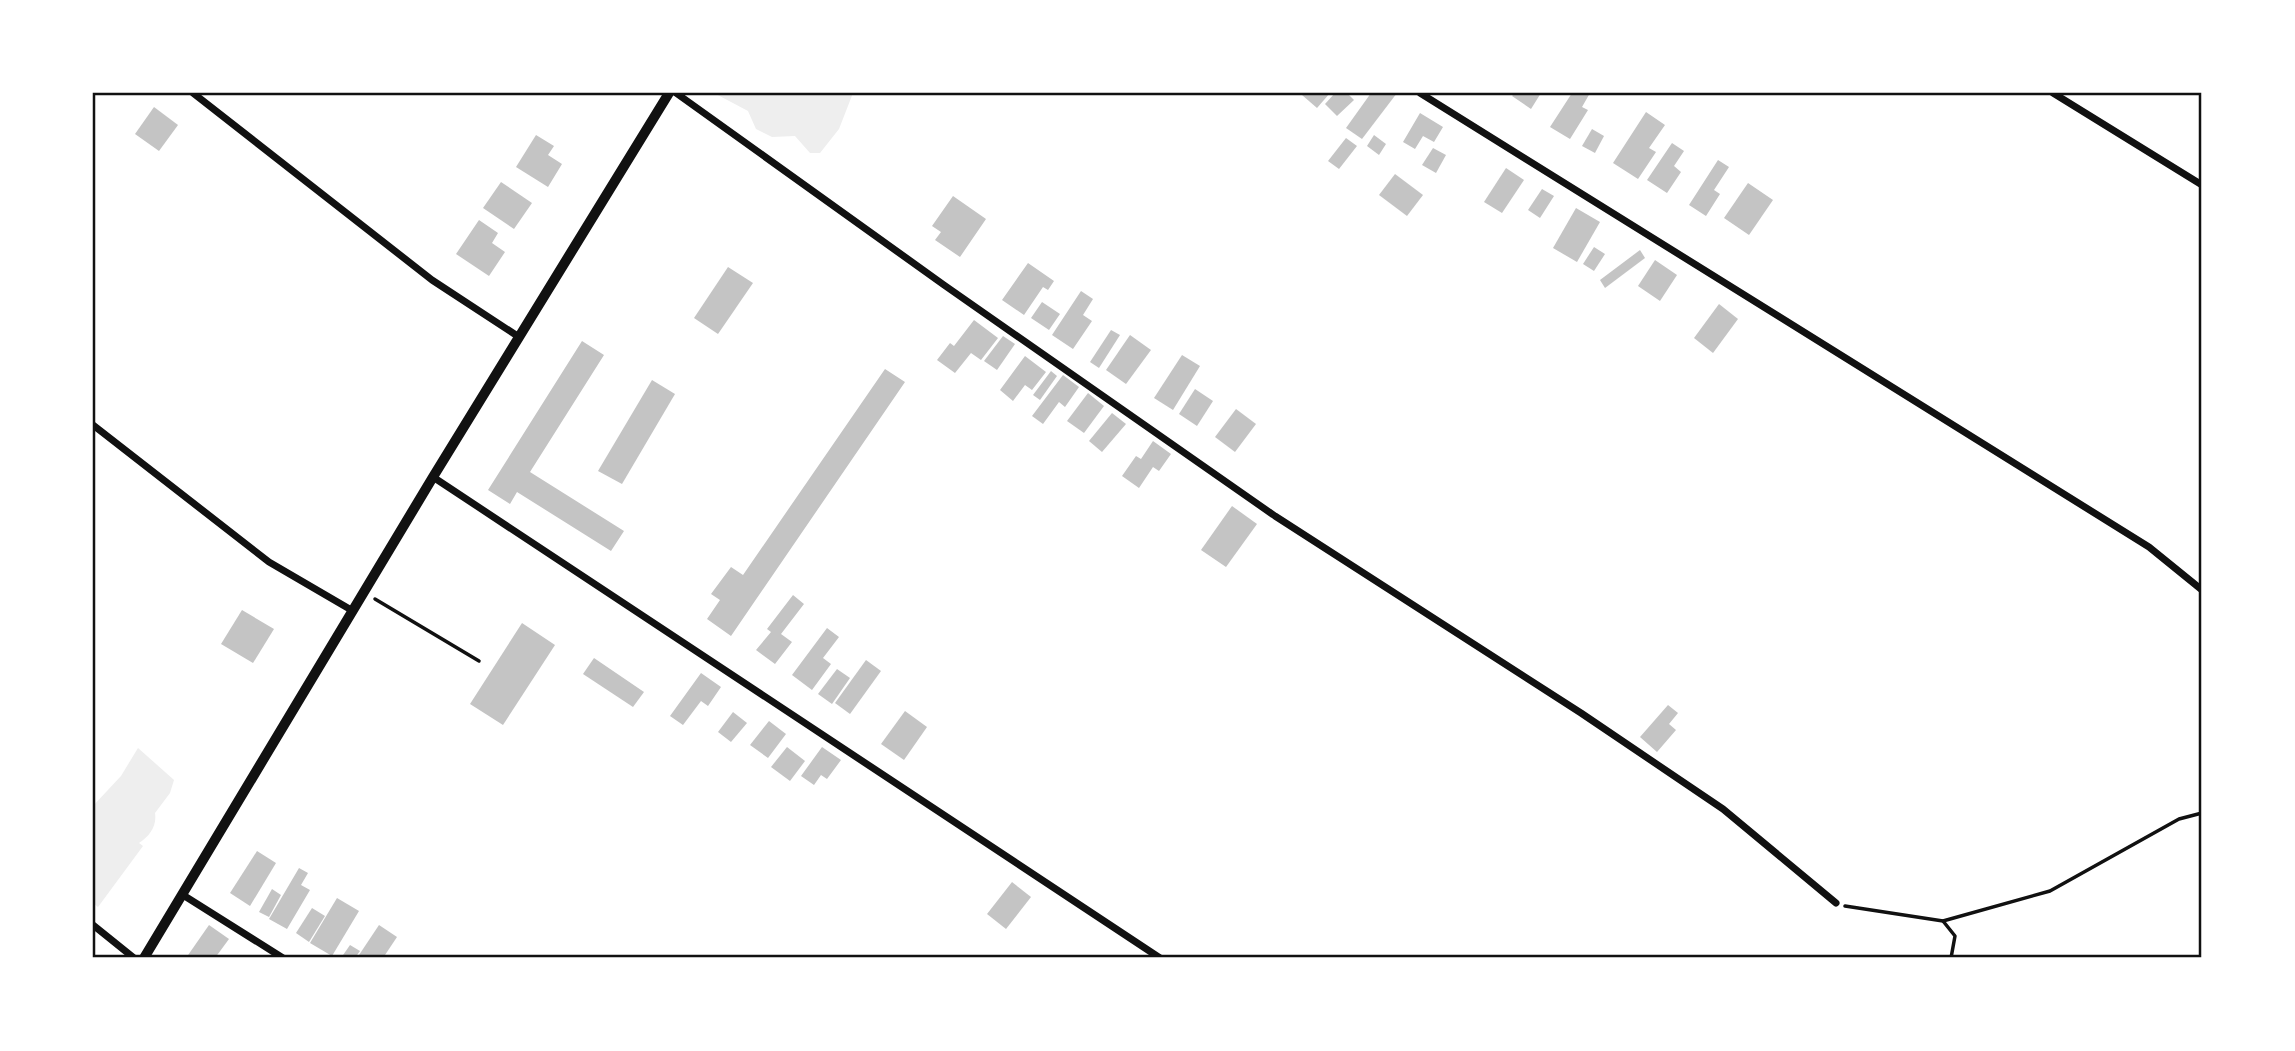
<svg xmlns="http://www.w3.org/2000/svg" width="2295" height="1051" viewBox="0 0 2295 1051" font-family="'Alegreya Sans',sans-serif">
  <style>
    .green { fill: #eee }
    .building { fill: #c4c4c4 }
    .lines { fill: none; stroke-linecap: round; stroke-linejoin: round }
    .path { stroke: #111; stroke-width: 3.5 }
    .minor { stroke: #111; stroke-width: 7 }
    .tertiary { stroke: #111; stroke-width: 10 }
    .neatline { fill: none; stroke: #111; stroke-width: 2.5 }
  </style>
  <rect width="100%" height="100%" fill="#fff"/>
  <g class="green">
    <path d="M714,93H853L839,129L820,153H810L795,136L772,137L756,129L748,111Z"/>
    <path d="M138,748L174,780L170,793L155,813C157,826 150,836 139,843L143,846L98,907L93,903V806L121,776Z"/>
  </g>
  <g class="building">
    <path d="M1304,93H1330L1317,108L1302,95Z"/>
    <path d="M1335,93H1347L1354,100L1337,116L1325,104Z"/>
    <path d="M1371,93H1397L1362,139L1346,128Z"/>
    <path d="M1515,93H1541L1531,109L1512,96Z"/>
    <path d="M1572,93H1590L1582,107L1588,110L1570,139L1550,127Z"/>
    <path d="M154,107L178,125L159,151L135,134Z"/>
    <path d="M1646,112L1665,125L1649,148L1656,152L1638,179L1613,163Z"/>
    <path d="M1420,113L1443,127L1434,142L1423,136L1415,149L1403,142Z"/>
    <path d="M1592,129L1604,136L1595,153L1582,146Z"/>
    <path d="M536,135L554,146L548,155L562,164L548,187L516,167Z"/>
    <path d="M1374,135L1386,144L1379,155L1367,146Z"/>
    <path d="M1346,138L1357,146L1339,169L1328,161Z"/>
    <path d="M1672,143L1684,151L1674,166L1681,172L1667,193L1647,180Z"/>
    <path d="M1433,148L1446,155L1436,173L1422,165Z"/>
    <path d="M1718,160L1729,167L1714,190L1720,194L1706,216L1689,205Z"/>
    <path d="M1506,168L1524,180L1502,213L1484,202Z"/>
    <path d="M1395,174L1423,195L1407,216L1379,195Z"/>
    <path d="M501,182L532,203L514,229L483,208Z"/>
    <path d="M1748,183L1773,200L1749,235L1724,218Z"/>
    <path d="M1542,189L1554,196L1540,218L1528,210Z"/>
    <path d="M953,196L986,219L960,257L935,240L941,232L932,226Z"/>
    <path d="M1576,208L1600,222L1577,262L1553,248Z"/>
    <path d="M479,220L498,233L492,243L505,252L489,276L456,254Z"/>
    <path d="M1594,247L1605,254L1594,271L1583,264Z"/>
    <path d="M1640,250L1645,258L1605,288L1600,280Z"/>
    <path d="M1655,260L1677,275L1660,301L1638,286Z"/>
    <path d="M1028,263L1054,281L1048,290L1043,287L1024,315L1002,300Z"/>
    <path d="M728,267L753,283L718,334L694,318Z"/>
    <path d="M1081,291L1093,299L1083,315L1092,321L1073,349L1052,335Z"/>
    <path d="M1042,302L1060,314L1049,330L1031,318Z"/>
    <path d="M1719,304L1738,319L1713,353L1694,338Z"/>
    <path d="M974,320L998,338L981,360L971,353L955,373L937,360L950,343L954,346Z"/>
    <path d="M1111,330L1120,335L1099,368L1090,362Z"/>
    <path d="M1130,335L1151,350L1126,384L1106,370Z"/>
    <path d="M1003,336L1015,344L997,370L984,361Z"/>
    <path d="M582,341L604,355L530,472L624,531L611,551L517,492L510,504L488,490Z"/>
    <path d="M1182,355L1200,366L1173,410L1154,398Z"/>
    <path d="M1025,356L1046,372L1032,390L1025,385L1013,401L1000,390Z"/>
    <path d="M885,369L905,382L731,636L707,619L720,600L711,594L731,567L743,575Z"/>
    <path d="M1051,371L1057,376L1040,400L1033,395Z"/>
    <path d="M1063,375L1079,387L1065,407L1059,402L1043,424L1032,416Z"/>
    <path d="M652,380L675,394L622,484L598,471Z"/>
    <path d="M1195,389L1213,401L1197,426L1179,414Z"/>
    <path d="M1088,393L1104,406L1084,433L1067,421Z"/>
    <path d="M1236,409L1256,424L1235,452L1215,437Z"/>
    <path d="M1112,413L1126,424L1102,452L1089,441Z"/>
    <path d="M1153,441L1171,454L1159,471L1153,467L1139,488L1122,476L1136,456L1141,459Z"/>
    <path d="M1232,506L1257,524L1226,567L1201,550Z"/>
    <path d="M793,595L804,604L781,634L792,642L775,664L756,650L771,632L767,629Z"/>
    <path d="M242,610L274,629L253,663L221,644Z"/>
    <path d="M522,623L555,645L503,725L470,704Z"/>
    <path d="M827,628L839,637L823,658L831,664L812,690L792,675Z"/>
    <path d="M594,658L644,692L633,707L583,674Z"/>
    <path d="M866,660L881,671L850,714L835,703Z"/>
    <path d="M837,669L850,678L832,704L818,694Z"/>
    <path d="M701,673L721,687L708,706L701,701L683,725L670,716Z"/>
    <path d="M1668,705L1678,713L1669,724L1676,730L1657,752L1640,737Z"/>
    <path d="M905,711L927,727L904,760L881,744Z"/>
    <path d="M733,712L747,723L731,742L718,732Z"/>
    <path d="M769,721L786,734L768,758L750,745Z"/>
    <path d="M787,747L805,761L790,781L771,767Z"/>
    <path d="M822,747L841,760L827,779L821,775L814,785L801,776Z"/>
    <path d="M257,851L276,863L250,906L230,893Z"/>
    <path d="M299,868L308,873L301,885L310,890L287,929L269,919Z"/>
    <path d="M1012,882L1031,897L1006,929L987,914Z"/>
    <path d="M272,889L281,895L269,917L259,912Z"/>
    <path d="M337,898L359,911L332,956L310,943Z"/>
    <path d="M312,908L325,916L309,942L296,933Z"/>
    <path d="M209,925L229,939L215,958H186Z"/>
    <path d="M379,925L397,937L383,958H357Z"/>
    <path d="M350,945L360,951L355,958H341Z"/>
  </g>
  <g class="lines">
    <g class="path">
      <path d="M375,599L479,661"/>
      <path d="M1845,906L1943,921L2050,891L2179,819L2202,813"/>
      <path d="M1943,921L1955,936L1951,958"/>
    </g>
    <g class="minor">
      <path d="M193,93L432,280L519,337"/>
      <path d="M676,93L944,285L1275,516L1581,713L1723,809L1836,903"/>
      <path d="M1420,93L2149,547L2202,590"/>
      <path d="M2053,93L2202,185"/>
      <path d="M93,425L269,562L353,611"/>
      <path d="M433,477L1160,958"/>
      <path d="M183,895L283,958"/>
      <path d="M93,925L134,958"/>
    </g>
    <path class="tertiary" d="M144,958L433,477L669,93"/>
  </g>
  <rect width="2295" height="1051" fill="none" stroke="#ffffff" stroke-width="189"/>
  <rect x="94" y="94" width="2106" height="862" class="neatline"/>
</svg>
